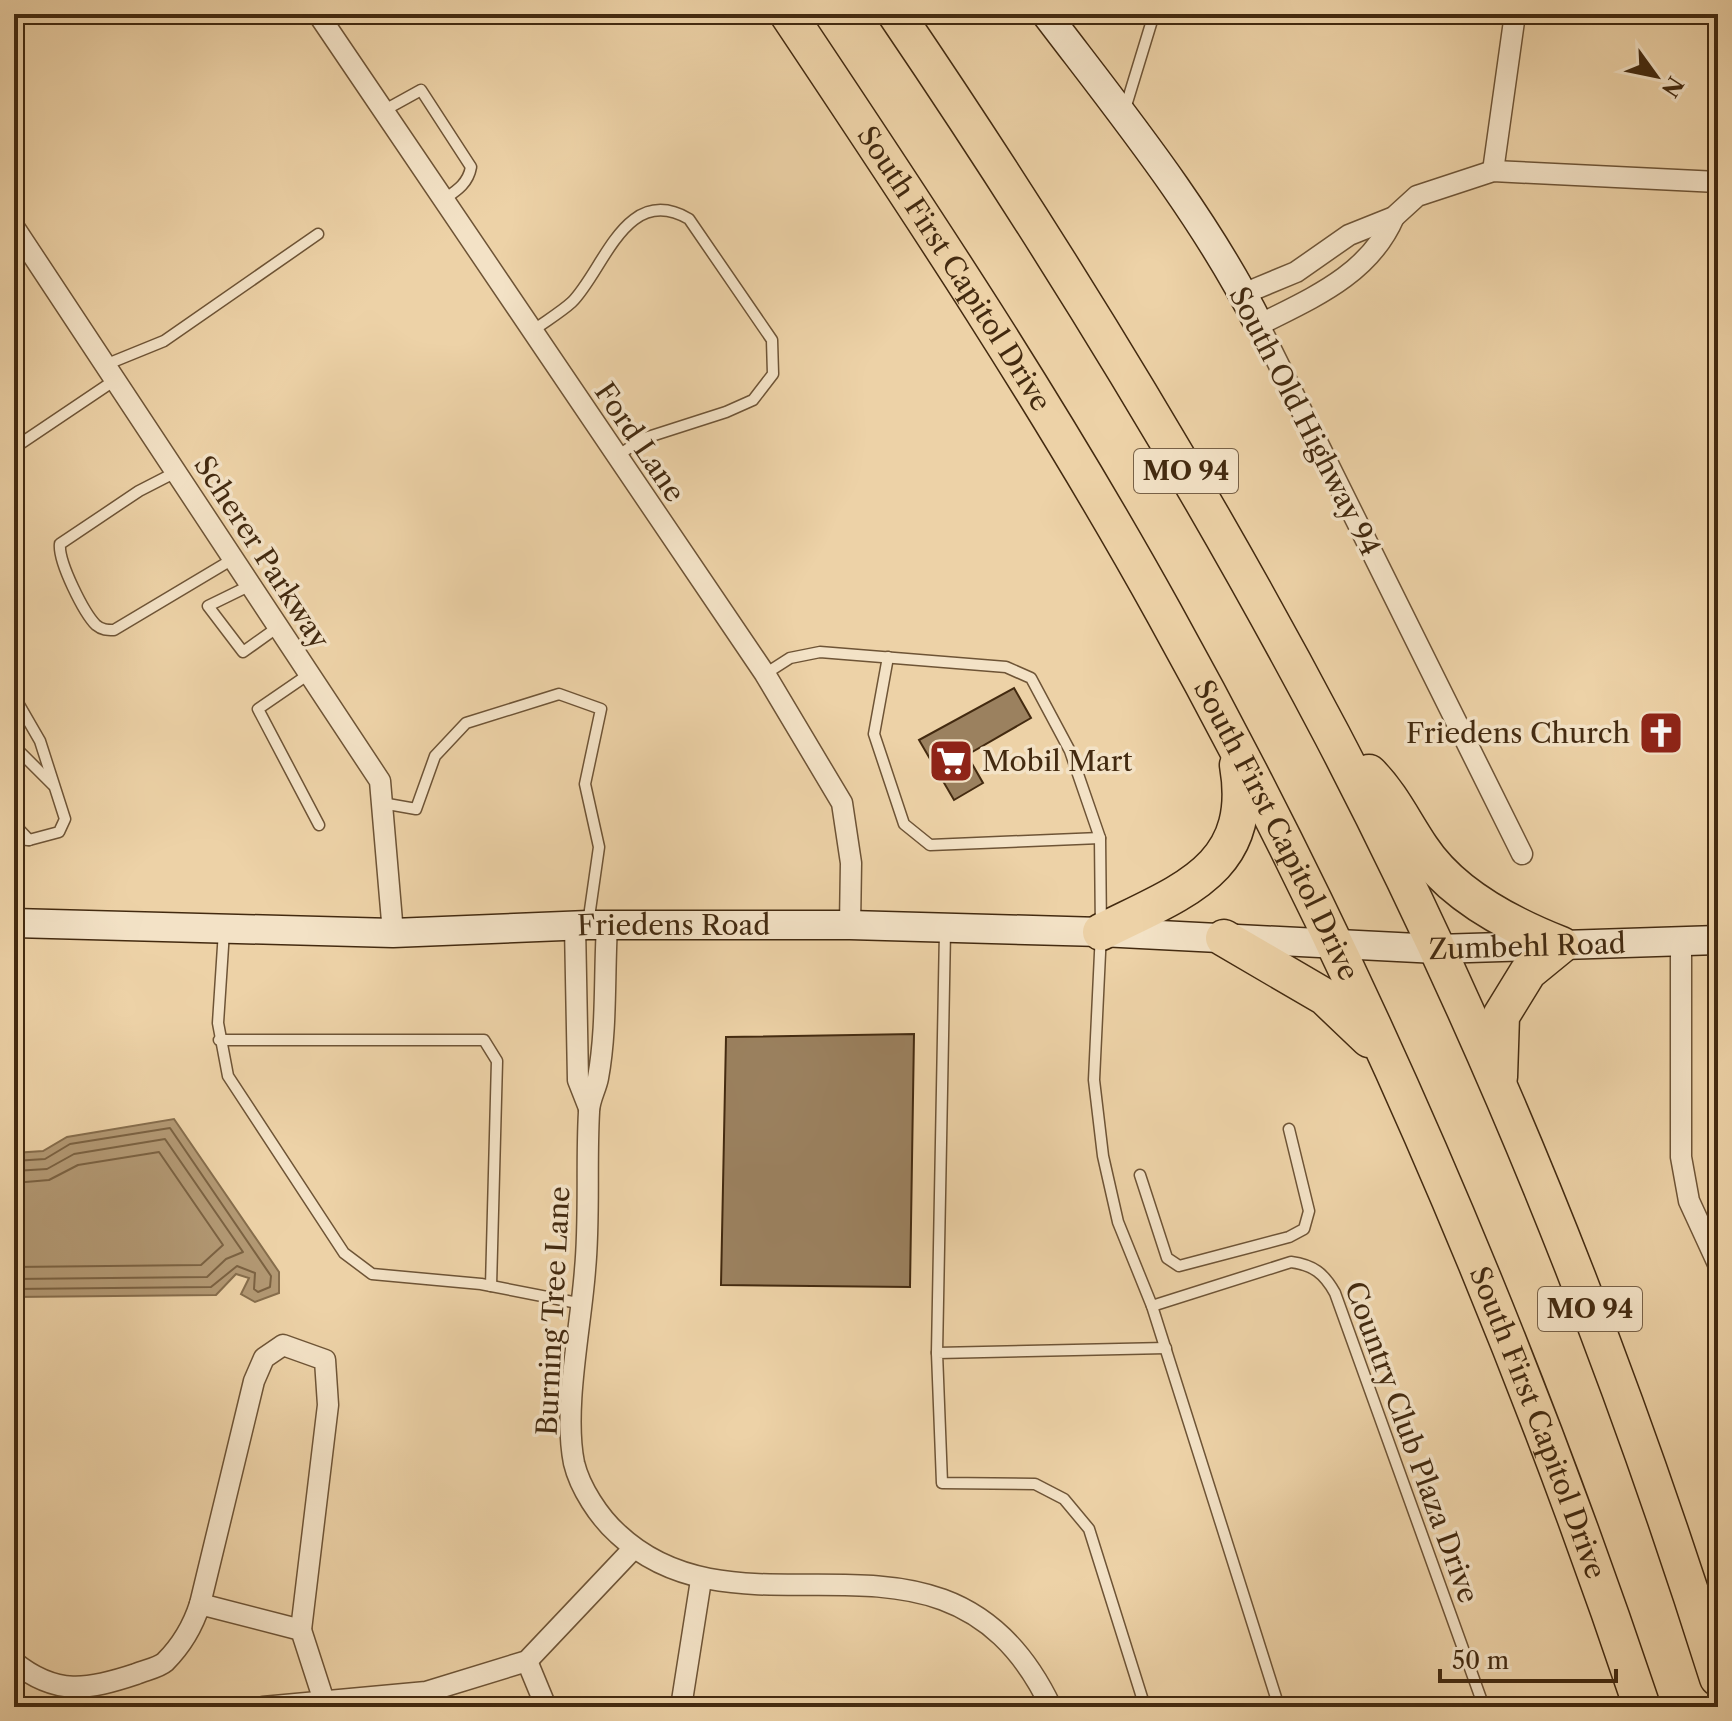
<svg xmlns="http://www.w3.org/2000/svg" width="1732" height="1721" viewBox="0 0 1732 1721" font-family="'Libre Caslon Text',serif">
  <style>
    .water { fill: #b39974; stroke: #866d4c; stroke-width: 2 }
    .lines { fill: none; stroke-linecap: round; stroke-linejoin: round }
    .shore { stroke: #7b6242; stroke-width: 2 }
    .building { fill: #9b815f; stroke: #432a10; stroke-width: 2 }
    .lane-casing { stroke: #6e5436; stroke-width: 13 }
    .street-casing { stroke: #6e5436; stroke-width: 23 }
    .secondary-casing { stroke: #432a10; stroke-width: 31 }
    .highway-casing { stroke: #432a10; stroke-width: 39 }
    .lane { stroke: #f3e2c6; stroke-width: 10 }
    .street { stroke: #f3e2c6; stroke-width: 20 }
    .secondary { stroke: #f3e2c6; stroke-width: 28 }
    .highway { stroke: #edd2a7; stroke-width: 36 }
    .labels { text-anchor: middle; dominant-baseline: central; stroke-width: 7; stroke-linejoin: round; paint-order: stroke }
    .shield { fill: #f3e2c6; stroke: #786147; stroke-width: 2 }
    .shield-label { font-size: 26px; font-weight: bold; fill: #432a10 }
    .street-label { font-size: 28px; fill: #432a10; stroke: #f3e2c6 }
    .poi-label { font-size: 28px; fill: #432a10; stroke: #f3e2c6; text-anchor: end }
  </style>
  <rect width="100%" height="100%" fill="#edd2a7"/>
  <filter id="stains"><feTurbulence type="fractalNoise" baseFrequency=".0025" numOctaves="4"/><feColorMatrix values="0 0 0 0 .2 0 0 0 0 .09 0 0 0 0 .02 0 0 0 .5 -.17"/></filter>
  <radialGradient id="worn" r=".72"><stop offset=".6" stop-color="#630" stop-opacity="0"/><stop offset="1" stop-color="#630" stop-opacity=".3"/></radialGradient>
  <path class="water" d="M174,1119L279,1272V1293L255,1302L241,1294L249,1278L236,1274L216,1295L14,1297V1153L43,1151L67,1137Z"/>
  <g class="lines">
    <g class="shore">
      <path d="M14,1161L45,1159L70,1144L170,1128L271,1276L270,1287L258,1292L254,1289L255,1273L237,1266L211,1287L14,1289"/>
      <path d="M14,1171L47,1169L74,1154L165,1139L243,1252L226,1259L207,1277L14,1279"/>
      <path d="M14,1183L49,1180L78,1165L159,1152L223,1245L201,1265L14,1267"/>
    </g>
  </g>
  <g class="building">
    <path d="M1014,688L1031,718L967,755L983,783L954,800L919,740Z"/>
    <path d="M914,1034L910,1287L721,1285L726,1037Z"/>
  </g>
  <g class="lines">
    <g class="lane-casing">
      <g id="lane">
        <path d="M1125,109L1154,14"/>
        <path d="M383,111L421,90L471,167C468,184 456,191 443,200"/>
        <path d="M531,332C544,322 560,313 572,302C604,270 626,182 689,219L772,340L773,374L753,400L726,412L642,439L616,457"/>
        <path d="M105,365L164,341L318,234"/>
        <path d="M14,448L115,380"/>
        <path d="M176,472L139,491L60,544C58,562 84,613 96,625C102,630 107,630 114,630L233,559"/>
        <path d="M251,585L208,606L243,652L278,627"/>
        <path d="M888,657L874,734L904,824L930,845L1100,838"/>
        <path d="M309,674L258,709L319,825"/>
        <path d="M765,674L790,658L820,652L1006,667L1031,678L1070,751L1100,838L1101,932L1094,1080L1103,1156L1118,1222L1152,1306L1279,1707"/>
        <path d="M14,696L40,741L65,819L59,832L29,840L14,839"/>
        <path d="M14,746L53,785"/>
        <path d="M382,803L416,809L435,756L466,723L559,694L601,709L585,784L599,847L588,924"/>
        <path d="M14,824L29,840"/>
        <path d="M224,931L218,1023L228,1076L344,1253L372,1274L481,1284L583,1304"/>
        <path d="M219,1040H484L497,1061L491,1286"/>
        <path d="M1140,1175L1167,1258L1179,1266L1289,1237L1304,1229L1309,1211L1289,1129"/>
        <path d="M1152,1306L1291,1262C1313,1265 1324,1273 1335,1293L1484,1707"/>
        <path d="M937,1353L945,931"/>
        <path d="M1145,1707L1089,1529L1064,1499L1035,1484L942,1483L937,1353L1166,1348"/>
      </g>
    </g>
    <g class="street-casing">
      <g id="street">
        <path d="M318,14L765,674L842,803L851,863L850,925"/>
        <path d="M1493,171L1515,14"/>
        <path d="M1394,217C1369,275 1312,298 1259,325L1522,854"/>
        <path d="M14,227L380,781L393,933"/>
        <path d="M1243,294L1296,272L1349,235L1394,217L1417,196L1493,171L1718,182"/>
        <path d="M575,926L578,1080L589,1108"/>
        <path d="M607,926C604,976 607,1029 598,1078C596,1089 589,1100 589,1112C586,1165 590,1217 585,1270C581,1326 563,1409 574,1463C580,1488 599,1517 618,1534C746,1654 949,1492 1051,1707"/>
        <path d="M1681,940V1157L1689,1201L1718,1264"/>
        <path d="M200,1604L254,1381L264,1358L283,1345L325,1360L328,1405L301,1630"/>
        <path d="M527,1661L546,1707"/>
        <path d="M14,1662C56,1696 88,1690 136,1674C145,1670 158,1668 165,1662C182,1645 193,1626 200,1604L301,1630L324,1701L322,1707"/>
        <path d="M263,1707L426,1692L527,1661L633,1549"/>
        <path d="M681,1707L701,1580"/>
      </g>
    </g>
    <g class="secondary-casing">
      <g id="secondary">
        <path d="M1046,14C1122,114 1202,212 1259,325"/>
        <path id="s1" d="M14,923L393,933L588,925H850L1101,932L1437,949L1718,940"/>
      </g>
    </g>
    <g class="highway-casing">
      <g id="highway">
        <path id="s2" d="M788,14C919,210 1050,407 1164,613C1358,962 1515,1329 1642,1707"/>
        <path d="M896,14C1054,247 1201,486 1332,735C1489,1036 1616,1354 1718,1678"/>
        <path d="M1369,773C1391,795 1404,823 1421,848C1452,895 1510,925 1561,945L1528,972L1501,1016L1499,1077"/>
        <path d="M1101,932C1180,892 1256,870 1238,765"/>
        <path d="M1224,938L1325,997L1369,1039"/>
      </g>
    </g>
    <use href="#lane" class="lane"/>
    <use href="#street" class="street"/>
    <use href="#secondary" class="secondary"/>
    <use href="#highway" class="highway"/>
  </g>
  <defs>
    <g id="church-square" transform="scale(2.3)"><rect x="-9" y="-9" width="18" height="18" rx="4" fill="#8f2418" stroke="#f3e2c6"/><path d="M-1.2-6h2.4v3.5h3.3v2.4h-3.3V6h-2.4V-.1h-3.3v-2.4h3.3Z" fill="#fff"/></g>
    <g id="supermarket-square" transform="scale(2.3)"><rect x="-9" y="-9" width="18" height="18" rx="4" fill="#8f2418" stroke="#f3e2c6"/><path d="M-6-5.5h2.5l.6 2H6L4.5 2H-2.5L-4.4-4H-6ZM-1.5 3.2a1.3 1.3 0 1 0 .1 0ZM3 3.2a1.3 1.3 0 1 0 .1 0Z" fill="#fff"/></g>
  </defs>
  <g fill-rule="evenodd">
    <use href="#church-square" x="1661" y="733"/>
    <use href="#supermarket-square" x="951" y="761"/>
  </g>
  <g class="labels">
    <g class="shield">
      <rect x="1134" y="449" width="104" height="44" rx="6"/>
      <rect x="1538" y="1287" width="104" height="44" rx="6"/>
    </g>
    <g class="shield-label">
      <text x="1186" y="471">MO 94</text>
      <text x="1590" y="1309">MO 94</text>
    </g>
    <g class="street-label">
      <text stroke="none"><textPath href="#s2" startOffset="304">South First Capitol Drive</textPath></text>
      <text transform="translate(1305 421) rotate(63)">South Old Highway 94</text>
      <text transform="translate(640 442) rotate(56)">Ford Lane</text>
      <text transform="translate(262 552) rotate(57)">Scherer Parkway</text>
      <text stroke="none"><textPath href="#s2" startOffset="952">South First Capitol Drive</textPath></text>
      <text stroke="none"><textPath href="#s1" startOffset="660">Friedens Road</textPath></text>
      <text stroke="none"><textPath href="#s1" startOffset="1514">Zumbehl Road</textPath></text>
      <text transform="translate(553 1311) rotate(-87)">Burning Tree Lane</text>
      <text stroke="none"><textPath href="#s2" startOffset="1600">South First Capitol Drive</textPath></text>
      <text transform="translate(1412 1442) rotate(70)">Country Club Plaza Drive</text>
    </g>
    <g class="poi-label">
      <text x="1630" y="733">Friedens Church</text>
      <text x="982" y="761" text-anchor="start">Mobil Mart</text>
    </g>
  </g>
  <rect width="1732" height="1721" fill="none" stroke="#edd2a7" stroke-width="48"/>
  <rect x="16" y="16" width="1700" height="1689" fill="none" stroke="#432a10" stroke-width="4"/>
  <rect x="24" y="24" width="1684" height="1673" fill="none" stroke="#432a10" stroke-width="2"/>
  <g transform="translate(1656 76) rotate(123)" stroke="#f3e2c6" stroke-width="6" paint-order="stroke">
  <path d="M0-6L14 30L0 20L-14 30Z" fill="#432a10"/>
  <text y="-12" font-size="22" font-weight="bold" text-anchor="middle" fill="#432a10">N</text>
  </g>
  <path d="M1440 1669v12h176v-12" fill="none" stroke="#432a10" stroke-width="4"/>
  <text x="1452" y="1669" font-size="24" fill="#432a10" stroke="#f3e2c6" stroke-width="6" paint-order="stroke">50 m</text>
  <rect width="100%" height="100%" filter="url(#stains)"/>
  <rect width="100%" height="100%" fill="url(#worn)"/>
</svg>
